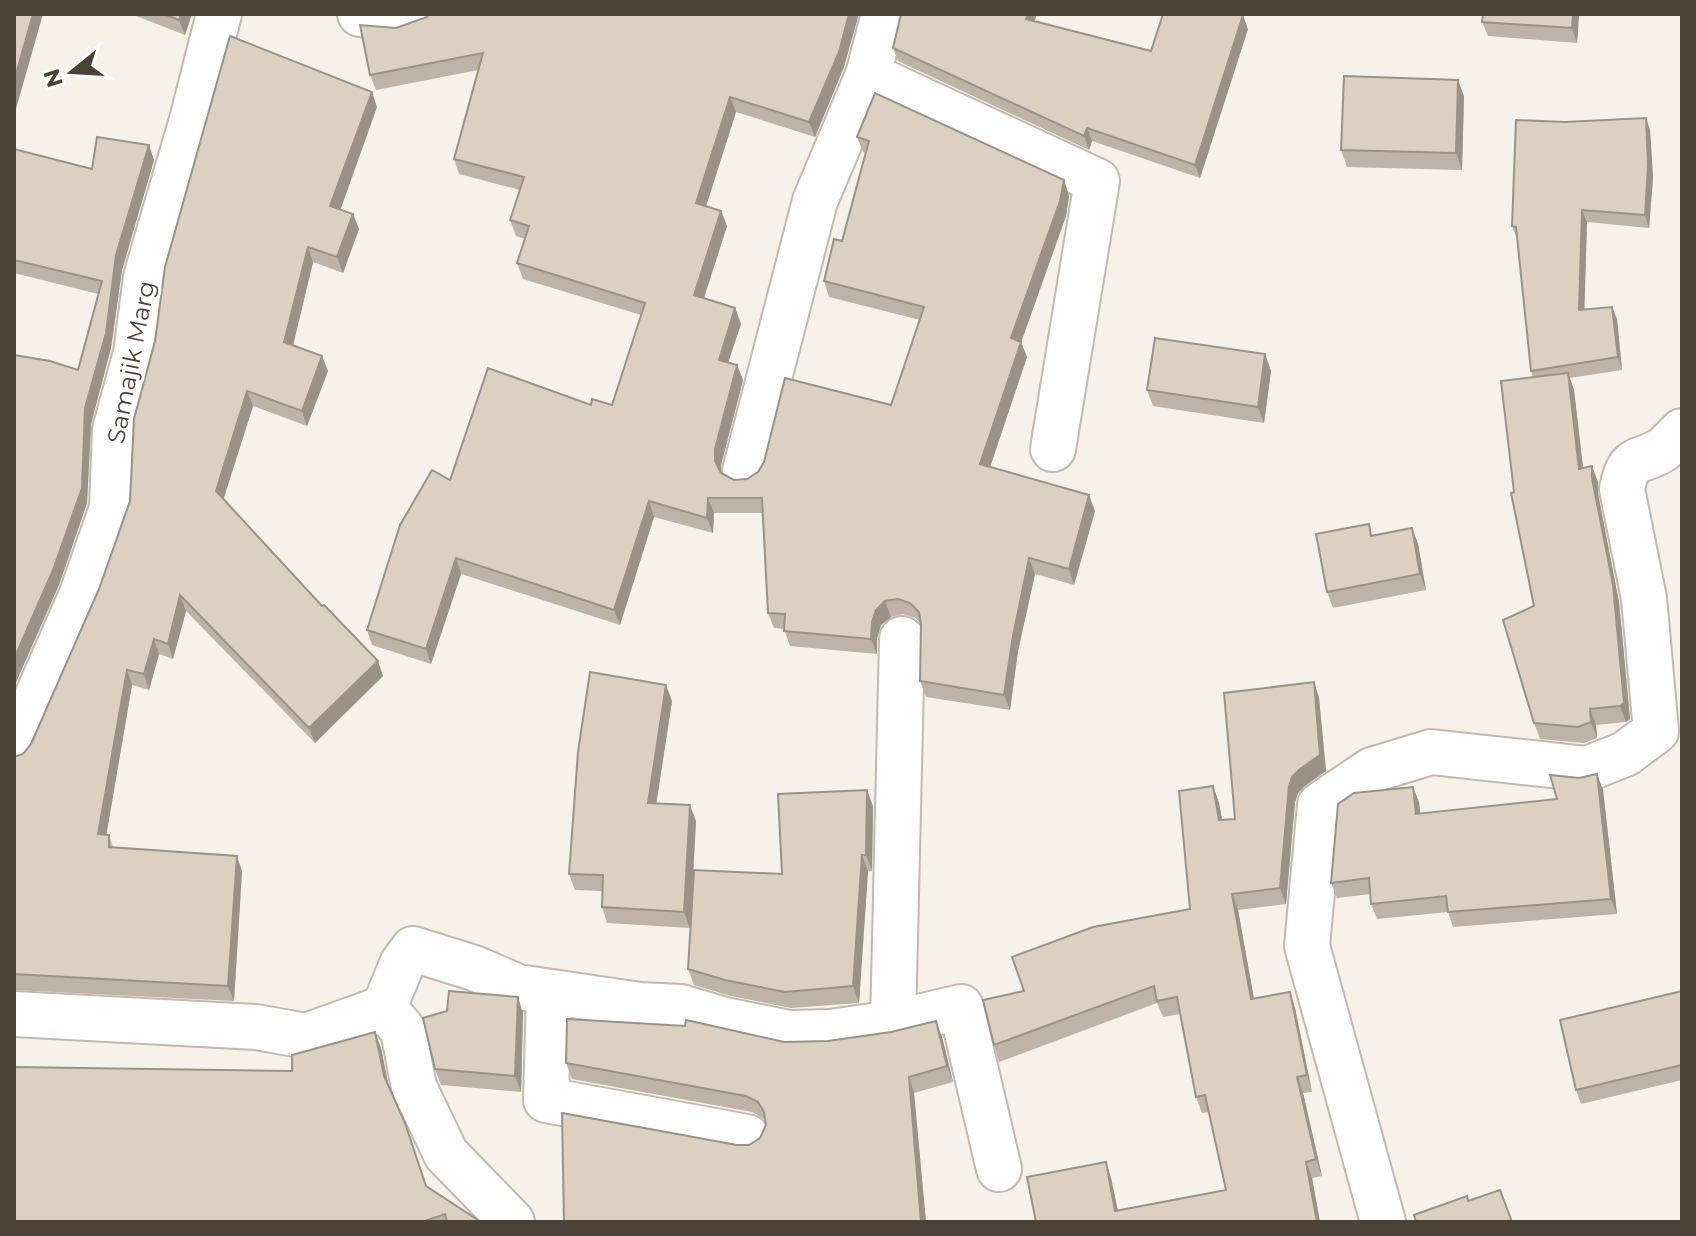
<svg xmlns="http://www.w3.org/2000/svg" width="1696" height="1236" viewBox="0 0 1696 1236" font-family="Montserrat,sans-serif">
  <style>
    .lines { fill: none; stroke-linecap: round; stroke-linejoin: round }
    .minor-casing { stroke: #c3b9ac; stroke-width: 48 }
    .minor { stroke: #fff; stroke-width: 44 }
    .wall { fill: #bdb3a6 }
    .shaded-wall { fill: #9a9287 }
    .building { fill: #dcd0c1; stroke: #9a9287; stroke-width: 2 }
    .labels { text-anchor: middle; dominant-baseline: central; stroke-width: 6; stroke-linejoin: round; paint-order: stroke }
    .street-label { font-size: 24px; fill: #4b4237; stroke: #fff }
  </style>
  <rect width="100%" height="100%" fill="#f6f2ea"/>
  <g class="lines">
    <g class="minor-casing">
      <g id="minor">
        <path d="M360,14L396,19L416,14"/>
        <path d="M868,75L1097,181L1053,449"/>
        <path d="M745,471L815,201L868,75L884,14"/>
        <path d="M14,749L82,594L112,508L115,430L136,353L146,277L192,120L219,14"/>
        <path d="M549,992L546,1100L747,1137"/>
        <path d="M384,1008L403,1030L414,1087L446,1154L512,1222"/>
        <path d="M14,1014L256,1027L306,1036L384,1008L402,964L413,949L474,968L518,987L640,1005L681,1007L725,1020L789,1033L830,1032L893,1023L961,1007L999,1169"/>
        <path d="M893,1023L902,639"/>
        <path d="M1383,1222L1307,946L1320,805L1372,770L1431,752L1587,769L1625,754L1656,731L1644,598L1622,489C1629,453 1638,465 1662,450C1669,445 1676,437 1682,431"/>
      </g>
    </g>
    <use href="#minor" class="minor"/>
  </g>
  <g class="wall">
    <path d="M131,14H192L185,35Z"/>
    <path d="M1579,14L1577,43L1488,36L1482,22Z"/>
    <path d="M427,17L844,67L815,137L736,112L706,206L721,211L727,226L704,298L735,308L741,324L728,362L737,365L743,380L721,465V472L734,480L747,479L891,405L920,320L829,297L824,281L842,241L865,153L863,152L857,137L1064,180L1069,196L1066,216L1021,342L1027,357L990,467L1095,511L1074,585L1035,574L1018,651L1010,710L926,697L920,681L921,625L916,618L903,614L891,617L881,625L877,638V654L790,646L784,629L774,628L768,613L762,513H714L713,533L654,517L620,625L461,574L431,664L372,645L367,630L450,480L591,405H612L641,315L523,279L517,263L525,239L516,236L510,220L520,190L459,174L454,159L478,70L376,90L370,75L396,28Z"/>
    <path d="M1035,21L1151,51L1248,29L1200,178L1092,141L1089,150L898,61L893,48Z"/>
    <path d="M1464,96L1462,170L1347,167L1341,150Z"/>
    <path d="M377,107L340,210L353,214L359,229L343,273L313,262L293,345L328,371L307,426L253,406L223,500L383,676L315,743L186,611L173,659L159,654L149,690L132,685L106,835H109L113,847L242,871L234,1001L14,990V757L23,754L31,744Z"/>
    <path d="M1650,130L1653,178L1649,228L1587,222L1584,310L1612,307L1617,319L1622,370L1570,378L1574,390L1583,468L1598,482V494L1619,602L1630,719L1626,722L1596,725L1597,738L1584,743L1540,739L1534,723V606L1514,492L1533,377L1531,371L1517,239L1512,226Z"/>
    <path d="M149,145L154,160L122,270L111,348L91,424L87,503L59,585L78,370L98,294L14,273V149L92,169Z"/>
    <path d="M1265,354L1271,371L1264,423L1153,406L1147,390Z"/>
    <path d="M1412,528L1418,544L1426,590L1333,608L1327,592L1373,535Z"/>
    <path d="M1314,682L1319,698L1326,771L1306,785L1298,793L1295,802L1286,904L1238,910L1254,999L1295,1008L1312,1092L1303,1093L1322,1176L1312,1178L1320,1222H1036L1106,1162L1111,1178L1118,1211L1226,1190L1209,1112L1202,1113L1196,1097L1180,1014L1163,1017L1157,1003L999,1062L994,1045L1024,991L1190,909L1213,786L1219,803L1222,820L1235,819Z"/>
    <path d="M672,701L656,803L696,821L690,928L607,923L602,907V891L575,890L569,874Z"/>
    <path d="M1603,790L1617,914L1453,927L1448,912L1377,919L1371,904V894L1337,898L1331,883L1419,802L1420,813L1557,799Z"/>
    <path d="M873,806L872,871H868L859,1003L791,1008L731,996L694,985L688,969L782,874Z"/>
    <path d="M1682,991V1080L1581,1104L1576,1090Z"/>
    <path d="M523,1013L521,1092L441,1085L435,1069Z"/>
    <path d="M942,1037L953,1082L914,1093L926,1222H564L737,1145H749L760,1138L766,1125L764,1119L752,1112L572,1079L566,1063L784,1042Z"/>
    <path d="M381,1048L388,1086L427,1187L481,1222H14L292,1071Z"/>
  </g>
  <g class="shaded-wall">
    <path d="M33,14H43L14,116V81Z"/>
    <path d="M181,14H192L185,35L179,20Z"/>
    <path d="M849,14H859L844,67L815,137L809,122Z"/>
    <path d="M1028,14H1037L1031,32L1026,19Z"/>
    <path d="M1573,14H1579L1577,43L1572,28Z"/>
    <path d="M1243,15L1248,29L1200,178L1195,165Z"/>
    <path d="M1458,80L1464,96L1462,170L1456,153Z"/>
    <path d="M372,92L377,107L336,222L330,206Z"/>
    <path d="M730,97L736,112L702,219L696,203Z"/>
    <path d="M1646,118L1650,130L1653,178L1649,228L1645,215Z"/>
    <path d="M1087,128L1092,141L1089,150L1084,136Z"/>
    <path d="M149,145L154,160L122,270L111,348L91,424L87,503L59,585L14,687V659L116,255Z"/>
    <path d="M1064,180L1069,196L1066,216L1017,354L1011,338Z"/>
    <path d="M1582,210L1587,222L1584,323L1579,310Z"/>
    <path d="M721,211L727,226L700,310L694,295Z"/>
    <path d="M353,214L359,229L343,273L337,257Z"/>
    <path d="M308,247L313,262L290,358L284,342Z"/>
    <path d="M1612,307L1617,319L1622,370L1618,357Z"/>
    <path d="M735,308L741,324L724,375L719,360Z"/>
    <path d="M1021,342L1027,357L986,479L980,464Z"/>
    <path d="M1265,354L1271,371L1264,423L1258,407Z"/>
    <path d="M322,356L328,371L307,426L302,411Z"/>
    <path d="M737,365L743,380L721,465V477L715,461V449Z"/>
    <path d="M1568,373L1574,390L1585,485L1579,469Z"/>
    <path d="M247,391L253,406L221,507L216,491Z"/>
    <path d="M1592,466L1598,482V494L1619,602L1630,719L1626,722L1620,706L1592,478Z"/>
    <path d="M1089,495L1095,511L1074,585L1069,569Z"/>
    <path d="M708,498L714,513L713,533L707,518Z"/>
    <path d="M649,501L654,517L620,625L614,610Z"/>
    <path d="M1412,528L1418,544L1426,590L1420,574Z"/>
    <path d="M456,558L461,574L431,664L426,649Z"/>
    <path d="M1029,558L1035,574L1018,651L1010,710L1004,695L1013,636Z"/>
    <path d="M180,595L186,611L173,659L168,644Z"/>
    <path d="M885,601L891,617L881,625L877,638V654L871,639L872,622L876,610Z"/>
    <path d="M154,639L159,654L149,690L144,674Z"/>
    <path d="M378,661L383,676L315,743L309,728Z"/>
    <path d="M127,670L132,685L104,849L98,834Z"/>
    <path d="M1314,682L1319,698L1326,771L1306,785L1298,793L1295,802L1286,904L1280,888L1289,786Z"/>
    <path d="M666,685L672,701L654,819L648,803Z"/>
    <path d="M1590,709L1596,725L1597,738L1591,722Z"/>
    <path d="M1597,774L1603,790L1617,914L1611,899Z"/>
    <path d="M1213,786L1219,803L1225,837L1219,820Z"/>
    <path d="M1413,787L1419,802L1422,829L1416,814Z"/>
    <path d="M867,790L873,806L872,871L866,855Z"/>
    <path d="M690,805L696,821L690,928L684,912Z"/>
    <path d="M862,855L868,871L859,1003L853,986Z"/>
    <path d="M237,856L242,871L234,1001L228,986Z"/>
    <path d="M1232,894L1238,910L1257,1016L1251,999Z"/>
    <path d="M1290,992L1295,1008L1312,1092L1307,1075Z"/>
    <path d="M518,997L523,1013L521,1092L515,1076Z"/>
    <path d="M936,1021L942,1037L953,1082L947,1066Z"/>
    <path d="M375,1032L381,1048L390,1092L384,1076Z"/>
    <path d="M909,1077L914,1093L926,1222H921Z"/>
    <path d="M1297,1077L1303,1093L1322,1176L1316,1159Z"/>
    <path d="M1106,1162L1111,1178L1120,1222L1115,1211Z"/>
    <path d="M1306,1162L1312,1178L1320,1222H1317Z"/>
  </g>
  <g class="building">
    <path d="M14,14H33L14,81Z"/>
    <path d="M164,14H181L179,20Z"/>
    <path d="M429,14H849L839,52L809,122L730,97L696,203L721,211L694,295L735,308L719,360L737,365L715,449V461L721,473L734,480L747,479L758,472L764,462L785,378L891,405L924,307L824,281L834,239L842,241L869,141L857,137L875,93L1064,180L1060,201L1011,338L1021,342L980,464L1089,495L1069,569L1029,558L1013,636L1004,695L920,681L921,624L919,612L910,603L898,599L885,601L876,610L872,622L871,639L784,631L785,614L768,613L762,498H708L707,518L649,501L614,610L456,558L426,649L367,630L400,525L432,470L450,480L488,368L591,405L592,399L612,405L645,303L517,263L529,226L510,220L524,177L454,159L483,53L370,75L360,25L396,28L427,17Z"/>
    <path d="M901,14H1028L1026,19L1151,51L1163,14H1240L1243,15L1195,165L1087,128L1084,136L893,48Z"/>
    <path d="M1483,14H1573L1572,28L1482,22Z"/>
    <path d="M230,36L372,92L330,206L353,214L337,257L308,247L284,342L322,356L302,411L247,391L216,491L322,606L324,605L378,661L309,728L180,595L168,644L154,639L144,674L127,670L98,834L109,835V847L237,856L228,986L14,974V757L23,754L31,744L99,589L130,501L134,419L155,341L165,267Z"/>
    <path d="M1344,76L1458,80L1456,153L1341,150Z"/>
    <path d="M1646,118L1648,165L1645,215L1582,210L1579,310L1612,307L1618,357L1531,371L1516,227L1512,226L1516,120L1565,122Z"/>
    <path d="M97,137L149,145L116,255L106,333L85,408L82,488L53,570L14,659V355L50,361L78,370L102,281L14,260V149L92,169Z"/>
    <path d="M1155,338L1265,354L1258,407L1147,390Z"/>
    <path d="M1568,373L1579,469L1592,466V478L1613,585L1624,703L1620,706L1590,709L1591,722L1578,727L1534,723L1503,620L1534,606L1511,493L1514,492L1501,381Z"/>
    <path d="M1369,524L1371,536L1412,528L1420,574L1327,592L1316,534Z"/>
    <path d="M590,672L666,685L648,803L690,805L684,912L602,907L603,875L569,874L578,752Z"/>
    <path d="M1314,682L1320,755L1300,769L1292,777L1289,786L1280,888L1232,894L1251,999L1290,992L1307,1075L1297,1077L1316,1159L1306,1162L1317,1222H1036L1027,1177L1106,1162L1115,1211L1226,1190L1205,1095L1196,1097L1177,997L1157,1001L1154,986L994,1045L983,1000L1024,991L1012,957L1093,927L1190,909L1179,791L1213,786L1219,820L1235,819L1224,693Z"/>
    <path d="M1597,774L1611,899L1448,912L1446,896L1371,904L1369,878L1331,883L1338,804L1354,793L1413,787L1416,814L1557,799L1550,775L1579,778Z"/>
    <path d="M867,790L866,855H862L853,986L785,992L725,980L688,969L694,870L782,874L778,794Z"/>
    <path d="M449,991L518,997L515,1076L435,1069L423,1018L447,1011Z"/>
    <path d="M1682,991V1065L1576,1090L1560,1020Z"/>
    <path d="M567,1019L685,1026L686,1020L784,1042L828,1041L891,1032L936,1021L947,1066L909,1077L921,1222H564L562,1113L737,1145H749L760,1138L766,1125L764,1112L758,1102L746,1096L566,1063Z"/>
    <path d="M375,1032L384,1076L405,1123L426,1186L481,1222H447L445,1214L422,1222H14V1067L292,1071V1055Z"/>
    <path d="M1500,1190L1512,1222H1416L1414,1215L1467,1196L1468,1201Z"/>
  </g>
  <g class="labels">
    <g class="street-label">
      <text transform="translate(131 362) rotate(-79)">Samajik Marg</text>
    </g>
  </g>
  <rect width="1696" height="1236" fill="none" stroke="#4b4237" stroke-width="32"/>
  <g transform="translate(72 72) rotate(252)" stroke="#ffffff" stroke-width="6" paint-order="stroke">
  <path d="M0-6L14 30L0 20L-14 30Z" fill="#4b4237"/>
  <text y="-12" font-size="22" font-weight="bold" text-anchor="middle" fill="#4b4237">N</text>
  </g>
</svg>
